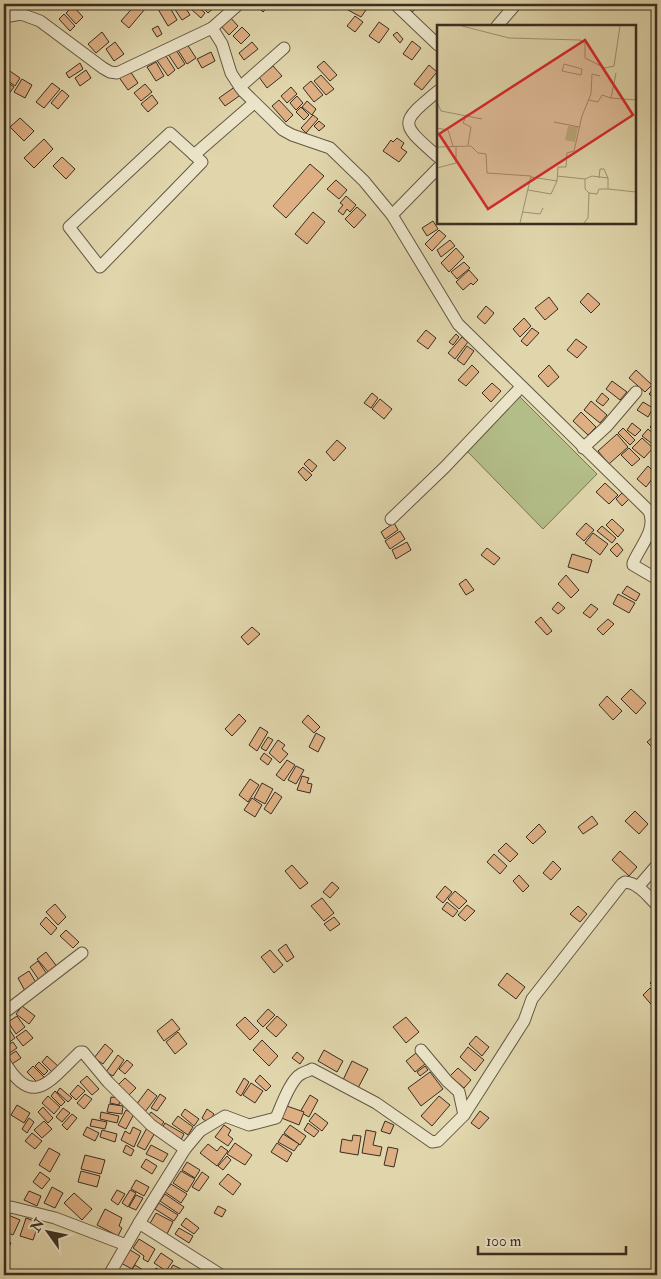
<svg xmlns="http://www.w3.org/2000/svg" width="661" height="1279" viewBox="0 0 661 1279" font-family="'IM FELL Double Pica',serif">
  <style>
    .green { fill: #b3bd88; stroke: #767655 }
    .building { fill: #ddaf83; stroke: #392e22 }
    .lines { fill: none; stroke-linecap: round; stroke-linejoin: round }
    .street-casing { stroke: #635844; stroke-width: 13 }
    .street { stroke: #ebe4c8; stroke-width: 11 }
    .inset-road { fill: none; stroke: #9d9274; stroke-width: 1 }
    .view { fill: #d62828; fill-opacity: 0.15; stroke: #d62828; stroke-width: 2.5 }
    .inset-edge { fill: none; stroke: #392e22; stroke-width: 2.5 }
  </style>
  <rect width="100%" height="100%" fill="#e0d5ab"/>
  <filter id="stains"><feTurbulence type="fractalNoise" baseFrequency=".004" numOctaves="4"/><feColorMatrix values="0 0 0 0 .2 0 0 0 0 .09 0 0 0 0 .02 0 0 0 .5 -.17"/></filter>
  <radialGradient id="worn" r=".72"><stop offset=".6" stop-color="#630" stop-opacity="0"/><stop offset="1" stop-color="#630" stop-opacity=".3"/></radialGradient>
  <path class="green" d="M517,394L597,474L543,529L465,449Z"/>
  <g class="building">
    <path d="M136,4H139L145,9L129,28L121,21Z"/>
    <path d="M155,4H168L177,20L168,26Z"/>
    <path d="M174,4H183L190,15L182,20L172,5Z"/>
    <path d="M195,4L205,13L201,18L191,9Z"/>
    <path d="M199,4H214L216,6L208,13Z"/>
    <path d="M255,4H266L268,7L263,12Z"/>
    <path d="M352,4H356L366,10L361,17L348,10Z"/>
    <path d="M405,4H421L411,13L404,5Z"/>
    <path d="M73,6L83,17L76,24L66,13Z"/>
    <path d="M64,14L75,26L70,31L59,19Z"/>
    <path d="M229,16L238,26L229,35L220,25Z"/>
    <path d="M355,16L363,22L355,32L347,26Z"/>
    <path d="M379,22L389,29L379,43L369,36Z"/>
    <path d="M158,26L162,34L157,37L152,29Z"/>
    <path d="M242,27L250,35L241,44L233,36Z"/>
    <path d="M102,32L109,42L96,53L88,44Z"/>
    <path d="M397,32L403,39L400,43L393,35Z"/>
    <path d="M412,41L421,48L412,60L403,54Z"/>
    <path d="M115,42L124,54L114,61L106,49Z"/>
    <path d="M252,42L258,49L244,60L239,53Z"/>
    <path d="M187,44L196,58L187,64L178,50Z"/>
    <path d="M176,50L185,64L178,69L168,54Z"/>
    <path d="M211,52L215,61L202,68L197,59Z"/>
    <path d="M164,53L175,70L168,76L156,59Z"/>
    <path d="M324,61L337,75L330,81L317,67Z"/>
    <path d="M156,62L164,76L156,81L147,67Z"/>
    <path d="M80,63L83,69L69,78L66,73Z"/>
    <path d="M429,65L437,72L422,90L414,84Z"/>
    <path d="M273,66L282,76L267,88L259,77Z"/>
    <path d="M4,67L20,78L15,86L4,78Z"/>
    <path d="M128,68L138,83L128,90L118,76Z"/>
    <path d="M86,70L91,78L80,86L75,78Z"/>
    <path d="M321,75L334,89L326,95L314,81Z"/>
    <path d="M22,79L32,85L25,98L14,92Z"/>
    <path d="M4,80L14,87L8,95L4,91Z"/>
    <path d="M311,81L323,95L314,102L303,88Z"/>
    <path d="M52,83L60,89L44,108L36,102Z"/>
    <path d="M145,84L152,92L141,101L134,93Z"/>
    <path d="M236,86L242,94L225,106L219,98Z"/>
    <path d="M291,87L297,94L287,103L281,96Z"/>
    <path d="M62,90L69,96L58,109L51,103Z"/>
    <path d="M152,95L158,103L148,112L141,104Z"/>
    <path d="M297,96L303,103L296,110L290,103Z"/>
    <path d="M279,100L293,115L286,122L272,106Z"/>
    <path d="M307,101L316,109L312,115L302,107Z"/>
    <path d="M301,107L309,115L304,120L296,112Z"/>
    <path d="M313,115L318,119L306,133L301,128Z"/>
    <path d="M20,118L34,131L24,141L10,127Z"/>
    <path d="M319,121L325,126L319,131L314,126Z"/>
    <path d="M397,138L404,143L401,148L407,152L399,162L383,151L391,140L393,142Z"/>
    <path d="M44,139L53,149L34,168L24,158Z"/>
    <path d="M62,157L75,169L66,179L53,166Z"/>
    <path d="M310,164L324,176L286,218L273,206Z"/>
    <path d="M336,180L347,190L339,199L327,189Z"/>
    <path d="M346,196L356,205L350,212L347,209L343,215L338,211L343,205L340,203Z"/>
    <path d="M357,207L366,215L354,228L345,219Z"/>
    <path d="M313,212L325,222L307,244L295,234Z"/>
    <path d="M433,221L438,229L427,236L422,228Z"/>
    <path d="M439,230L446,236L432,251L425,244Z"/>
    <path d="M450,240L455,246L441,257L437,250Z"/>
    <path d="M456,248L464,257L449,272L441,263Z"/>
    <path d="M464,262L470,268L457,279L451,272Z"/>
    <path d="M469,270L478,280L473,285L471,283L463,290L456,282Z"/>
    <path d="M588,293L600,304L591,313L580,302Z"/>
    <path d="M549,297L558,309L545,320L535,308Z"/>
    <path d="M486,306L494,313L485,324L477,317Z"/>
    <path d="M524,318L531,326L520,337L513,329Z"/>
    <path d="M532,328L539,333L527,346L521,341Z"/>
    <path d="M426,330L436,338L428,349L417,341Z"/>
    <path d="M456,334L459,337L453,345L449,342Z"/>
    <path d="M462,337L468,342L455,359L448,353Z"/>
    <path d="M576,339L587,347L577,358L567,350Z"/>
    <path d="M467,346L474,351L464,365L457,360Z"/>
    <path d="M472,365L479,372L466,386L458,380Z"/>
    <path d="M549,365L559,377L548,387L538,376Z"/>
    <path d="M636,370L652,385L645,392L629,378Z"/>
    <path d="M612,381L627,392L620,400L606,389Z"/>
    <path d="M492,383L501,391L491,402L482,393Z"/>
    <path d="M655,387L657,389V402L649,394Z"/>
    <path d="M372,393L378,398L371,408L364,403Z"/>
    <path d="M602,393L609,399L603,406L596,401Z"/>
    <path d="M380,399L392,409L384,419L372,409Z"/>
    <path d="M591,401L607,415L600,423L584,410Z"/>
    <path d="M643,402L653,408L648,417L637,410Z"/>
    <path d="M581,412L596,427L588,435L573,421Z"/>
    <path d="M656,420L657,421V433L650,427Z"/>
    <path d="M632,423L641,430L635,436L627,430Z"/>
    <path d="M623,428L635,440L630,445L618,433Z"/>
    <path d="M648,429L657,437V442L655,446L642,436Z"/>
    <path d="M617,434L628,447L609,464L598,451Z"/>
    <path d="M642,438L653,448L644,458L632,448Z"/>
    <path d="M337,440L346,448L334,461L326,452Z"/>
    <path d="M629,448L640,459L632,466L621,455Z"/>
    <path d="M309,459L317,466L312,472L304,464Z"/>
    <path d="M648,466L656,474L646,487L637,479Z"/>
    <path d="M303,467L312,475L306,481L298,472Z"/>
    <path d="M657,474V488L651,485Z"/>
    <path d="M605,483L618,495L609,504L596,492Z"/>
    <path d="M622,493L629,499L622,506L616,499Z"/>
    <path d="M612,519L624,530L618,537L606,525Z"/>
    <path d="M394,523L398,530L385,539L381,532Z"/>
    <path d="M586,523L594,530L584,541L576,534Z"/>
    <path d="M602,526L616,538L612,543L597,531Z"/>
    <path d="M400,531L405,539L390,549L385,541Z"/>
    <path d="M593,533L608,544L600,555L585,543Z"/>
    <path d="M407,542L411,550L396,559L392,550Z"/>
    <path d="M617,543L623,550L617,557L610,550Z"/>
    <path d="M487,548L500,558L494,565L481,555Z"/>
    <path d="M572,554L592,560L588,573L568,567Z"/>
    <path d="M566,575L579,590L571,598L558,584Z"/>
    <path d="M466,579L474,590L466,595L459,584Z"/>
    <path d="M627,586L640,594L636,601L622,593Z"/>
    <path d="M618,594L635,603L629,613L613,604Z"/>
    <path d="M558,602L565,608L558,614L552,609Z"/>
    <path d="M591,604L598,609L590,618L583,613Z"/>
    <path d="M541,617L552,631L547,635L535,622Z"/>
    <path d="M608,619L614,624L603,635L597,629Z"/>
    <path d="M252,627L260,634L248,645L241,637Z"/>
    <path d="M631,689L646,703L636,714L621,699Z"/>
    <path d="M607,696L622,711L613,720L599,705Z"/>
    <path d="M239,714L246,721L232,736L225,729Z"/>
    <path d="M308,715L320,727L314,733L302,722Z"/>
    <path d="M260,727L268,732L257,751L249,745Z"/>
    <path d="M316,733L325,738L318,752L309,747Z"/>
    <path d="M655,735L657,739V746L654,749L647,742Z"/>
    <path d="M268,737L273,740L266,751L261,748Z"/>
    <path d="M278,740L285,745L282,749L288,754L280,763L269,753Z"/>
    <path d="M264,753L272,759L268,765L260,759Z"/>
    <path d="M287,760L295,765L284,781L276,775Z"/>
    <path d="M296,766L304,770L296,784L288,780Z"/>
    <path d="M302,776L309,778L307,783L312,784L310,793L297,790Z"/>
    <path d="M250,779L259,785L248,802L239,795Z"/>
    <path d="M262,783L273,789L265,804L254,798Z"/>
    <path d="M275,792L282,797L271,814L264,809Z"/>
    <path d="M252,798L262,805L255,817L244,810Z"/>
    <path d="M635,811L648,824L639,834L625,821Z"/>
    <path d="M592,816L598,824L583,834L578,827Z"/>
    <path d="M539,824L546,832L533,844L526,837Z"/>
    <path d="M506,843L518,854L510,862L498,851Z"/>
    <path d="M620,851L637,867L629,876L612,860Z"/>
    <path d="M494,854L507,866L500,874L487,862Z"/>
    <path d="M553,861L561,869L551,880L543,873Z"/>
    <path d="M292,865L308,883L300,889L285,871Z"/>
    <path d="M519,875L529,886L523,892L513,881Z"/>
    <path d="M332,882L339,888L330,898L323,892Z"/>
    <path d="M445,886L452,892L443,903L436,897Z"/>
    <path d="M455,891L467,901L459,909L448,899Z"/>
    <path d="M322,898L334,913L324,921L311,906Z"/>
    <path d="M447,902L458,911L453,917L442,909Z"/>
    <path d="M55,904L66,917L58,925L46,912Z"/>
    <path d="M467,905L475,911L465,921L458,915Z"/>
    <path d="M578,906L587,914L580,922L570,914Z"/>
    <path d="M46,917L57,928L51,935L40,924Z"/>
    <path d="M334,917L340,924L330,931L324,924Z"/>
    <path d="M66,930L79,942L73,948L60,936Z"/>
    <path d="M286,944L294,957L287,962L278,950Z"/>
    <path d="M270,950L283,965L274,973L261,957Z"/>
    <path d="M46,952L58,968L50,974L37,959Z"/>
    <path d="M38,961L47,974L39,980L30,967Z"/>
    <path d="M29,971L37,984L25,991L18,978Z"/>
    <path d="M507,973L525,987L516,999L498,985Z"/>
    <path d="M657,976V990L650,983Z"/>
    <path d="M650,988L657,996V1011L643,995Z"/>
    <path d="M22,1006L35,1016L29,1024L16,1014Z"/>
    <path d="M268,1009L275,1015L263,1027L257,1021Z"/>
    <path d="M17,1016L25,1027L16,1034L8,1022Z"/>
    <path d="M277,1016L287,1025L276,1037L266,1028Z"/>
    <path d="M245,1017L259,1031L250,1040L236,1025Z"/>
    <path d="M406,1017L419,1032L406,1043L393,1027Z"/>
    <path d="M172,1019L180,1029L164,1041L157,1031Z"/>
    <path d="M5,1023L15,1038L4,1046V1024Z"/>
    <path d="M26,1030L33,1038L23,1046L16,1037Z"/>
    <path d="M178,1032L187,1044L175,1054L166,1042Z"/>
    <path d="M476,1036L489,1047L482,1056L469,1044Z"/>
    <path d="M262,1040L278,1056L269,1066L253,1050Z"/>
    <path d="M13,1042L17,1048L5,1056L4,1047Z"/>
    <path d="M105,1044L113,1051L103,1064L94,1058Z"/>
    <path d="M468,1047L484,1060L475,1071L460,1057Z"/>
    <path d="M324,1050L343,1061L337,1072L318,1061Z"/>
    <path d="M16,1051L21,1058L12,1064L7,1057Z"/>
    <path d="M297,1052L304,1058L300,1064L292,1058Z"/>
    <path d="M416,1053L425,1064L415,1072L406,1061Z"/>
    <path d="M118,1055L124,1060L113,1076L106,1072Z"/>
    <path d="M47,1056L59,1067L53,1073L42,1062Z"/>
    <path d="M127,1060L133,1065L125,1074L119,1069Z"/>
    <path d="M352,1061L368,1069L358,1088L343,1080Z"/>
    <path d="M39,1062L48,1071L44,1075L35,1066Z"/>
    <path d="M33,1066L45,1078L39,1084L27,1072Z"/>
    <path d="M425,1066L428,1070L420,1076L417,1072Z"/>
    <path d="M458,1068L471,1080L464,1088L450,1076Z"/>
    <path d="M430,1072L443,1089L421,1106L408,1088Z"/>
    <path d="M260,1075L271,1086L266,1091L255,1081Z"/>
    <path d="M87,1076L99,1089L92,1095L80,1082Z"/>
    <path d="M125,1078L136,1088L128,1096L117,1086Z"/>
    <path d="M244,1078L249,1082L241,1096L236,1092Z"/>
    <path d="M251,1083L263,1091L255,1103L243,1095Z"/>
    <path d="M78,1085L85,1091L76,1100L70,1094Z"/>
    <path d="M60,1088L72,1098L68,1102L57,1092Z"/>
    <path d="M148,1089L157,1096L145,1112L136,1105Z"/>
    <path d="M55,1091L65,1102L61,1106L51,1096Z"/>
    <path d="M85,1094L92,1099L84,1109L77,1103Z"/>
    <path d="M160,1094L166,1098L157,1111L151,1108Z"/>
    <path d="M310,1095L318,1100L309,1117L300,1112Z"/>
    <path d="M48,1096L60,1107L54,1114L42,1103Z"/>
    <path d="M439,1096L450,1105L432,1126L421,1116Z"/>
    <path d="M111,1097L120,1098L119,1105L110,1103Z"/>
    <path d="M109,1104L123,1106L122,1114L107,1112Z"/>
    <path d="M17,1105L30,1113L24,1123L11,1115Z"/>
    <path d="M284,1105L304,1112L299,1125L279,1117Z"/>
    <path d="M43,1107L53,1118L48,1123L38,1112Z"/>
    <path d="M63,1108L70,1113L62,1122L56,1117Z"/>
    <path d="M185,1109L199,1119L194,1126L181,1115Z"/>
    <path d="M207,1109L214,1114L208,1123L202,1118Z"/>
    <path d="M126,1110L134,1114L126,1129L118,1125Z"/>
    <path d="M480,1111L489,1118L479,1129L471,1123Z"/>
    <path d="M101,1112L119,1116L117,1123L100,1119Z"/>
    <path d="M151,1112L164,1122L160,1127L147,1118Z"/>
    <path d="M315,1113L328,1123L322,1131L309,1121Z"/>
    <path d="M72,1114L77,1118L67,1130L62,1125Z"/>
    <path d="M178,1116L193,1127L188,1135L172,1124Z"/>
    <path d="M29,1118L34,1122L27,1133L22,1129Z"/>
    <path d="M92,1119L107,1122L105,1129L90,1126Z"/>
    <path d="M44,1121L52,1129L42,1138L34,1130Z"/>
    <path d="M385,1121L394,1125L390,1134L381,1131Z"/>
    <path d="M165,1123L184,1134L180,1142L161,1130Z"/>
    <path d="M308,1123L319,1131L314,1137L304,1130Z"/>
    <path d="M224,1125L231,1130L228,1135L233,1139L228,1146L215,1137Z"/>
    <path d="M290,1125L306,1136L300,1145L284,1133Z"/>
    <path d="M148,1126L156,1131L145,1150L137,1146Z"/>
    <path d="M87,1127L99,1133L95,1141L83,1135Z"/>
    <path d="M133,1127L141,1131L134,1147L121,1140L125,1131L130,1134Z"/>
    <path d="M102,1130L117,1134L115,1142L100,1137Z"/>
    <path d="M366,1130L376,1132L373,1145L382,1147L380,1156L362,1153Z"/>
    <path d="M32,1133L42,1141L35,1149L25,1141Z"/>
    <path d="M283,1134L299,1144L294,1151L278,1142Z"/>
    <path d="M353,1135L361,1136L358,1155L340,1152L342,1139L352,1141Z"/>
    <path d="M235,1143L252,1155L245,1165L227,1154Z"/>
    <path d="M277,1143L292,1153L287,1162L271,1152Z"/>
    <path d="M208,1144L217,1151L221,1146L228,1151L217,1166L200,1153Z"/>
    <path d="M126,1145L134,1150L131,1156L123,1152Z"/>
    <path d="M151,1145L168,1154L163,1162L146,1154Z"/>
    <path d="M388,1147L398,1149L394,1167L384,1165Z"/>
    <path d="M49,1148L60,1154L50,1172L39,1165Z"/>
    <path d="M85,1155L105,1160L101,1174L81,1169Z"/>
    <path d="M227,1156L231,1160L223,1170L218,1166Z"/>
    <path d="M146,1159L157,1166L152,1174L141,1167Z"/>
    <path d="M187,1162L200,1170L195,1178L182,1170Z"/>
    <path d="M81,1171L100,1176L97,1187L78,1182Z"/>
    <path d="M181,1171L195,1179L187,1192L173,1183Z"/>
    <path d="M40,1172L50,1179L42,1189L33,1182Z"/>
    <path d="M202,1172L209,1177L199,1191L192,1187Z"/>
    <path d="M228,1174L241,1184L233,1195L219,1184Z"/>
    <path d="M136,1180L149,1187L144,1196L131,1189Z"/>
    <path d="M171,1184L187,1194L181,1203L165,1192Z"/>
    <path d="M52,1187L63,1193L55,1208L44,1203Z"/>
    <path d="M117,1190L125,1194L118,1205L111,1200Z"/>
    <path d="M130,1190L136,1193L128,1207L122,1203Z"/>
    <path d="M29,1191L41,1196L37,1206L24,1200Z"/>
    <path d="M74,1193L92,1209L82,1220L64,1203Z"/>
    <path d="M165,1194L184,1207L179,1214L160,1201Z"/>
    <path d="M136,1195L143,1198L136,1210L129,1207Z"/>
    <path d="M159,1203L178,1215L174,1221L155,1209Z"/>
    <path d="M218,1206L226,1210L222,1217L214,1213Z"/>
    <path d="M105,1209L122,1218L119,1226L122,1228L118,1236L97,1225Z"/>
    <path d="M156,1213L173,1222L166,1236L148,1227Z"/>
    <path d="M6,1214L20,1220L13,1235L4,1231V1219Z"/>
    <path d="M26,1218L39,1223L33,1240L20,1236Z"/>
    <path d="M186,1218L199,1228L194,1234L181,1225Z"/>
    <path d="M179,1228L193,1236L189,1243L175,1234Z"/>
    <path d="M4,1239L11,1243L7,1251L4,1249Z"/>
    <path d="M139,1239L155,1249L148,1262L143,1259L144,1256L133,1248Z"/>
    <path d="M127,1248L140,1256L132,1269L119,1262Z"/>
    <path d="M161,1253L173,1261L166,1271L154,1263Z"/>
    <path d="M135,1265L151,1275H128Z"/>
    <path d="M173,1265L181,1269L178,1275L168,1274Z"/>
    <path d="M156,1268L167,1275L153,1274Z"/>
  </g>
  <g class="lines">
    <g class="street-casing">
      <g id="street">
        <path d="M395,4L438,45"/>
        <path d="M4,17L21,14L40,21L103,68L110,72L117,73L212,28L239,4"/>
        <path d="M497,26L516,4"/>
        <path d="M212,28L222,44L231,73L240,87"/>
        <path d="M284,48L240,87L243,91L283,130L292,135L330,148L364,181L392,215L458,324L649,511C657,530 640,546 633,563V565L657,579"/>
        <path d="M438,91C398,124 400,123 438,157"/>
        <path d="M170,133L202,162L100,267L69,227Z"/>
        <path d="M194,155L254,103"/>
        <path d="M392,215L438,168"/>
        <path d="M583,448L607,426L636,392"/>
        <path d="M391,519L445,467L521,387"/>
        <path d="M638,887L657,865"/>
        <path d="M4,1013L82,953"/>
        <path d="M421,1050L447,1081L459,1092L464,1115"/>
        <path d="M4,1061C33,1110 49,1081 80,1052H83L108,1082L151,1125L185,1149"/>
        <path d="M4,1210L11,1207L55,1218L126,1245"/>
        <path d="M139,1223L221,1275"/>
        <path d="M109,1275L139,1223L185,1149L200,1131L225,1116L249,1125L276,1118C281,1107 290,1080 301,1074C304,1072 309,1071 312,1069L376,1103L432,1142L438,1141L464,1115L524,1021L532,999L622,884L625,882C639,883 648,897 657,905"/>
      </g>
    </g>
    <use href="#street" class="street"/>
  </g>
  <g transform="translate(437 25)">
    <rect width="199" height="199" fill="#e0d5ab"/>
    <path d="M131,101L141,102L138,117L128,115Z" fill="#b3bd88"/>
    <path class="inset-road" d="M25,1L72,13L143,15L148,18V33L168,43L177,41L183,1M127,39L145,44L144,50L125,46ZM179,48L174,73L199,75M152,75L161,77L165,70L174,73M0,77L4,86L45,94M30,89L26,98L34,102L31,120M117,97L142,102M0,103L11,105L16,121M0,122L34,121L41,128L49,129L50,148L94,151L83,198M0,143L19,138V121M120,151L148,154V164L152,168L160,169L162,164H171L199,167M94,152L120,156L121,142H129L130,128L137,126L145,91L154,69L155,49L163,51M162,153L163,144H167L171,153M148,154L155,151L171,153V164M91,165L114,169L120,156M86,187L103,189L106,183M147,198L151,193L152,168"/>
    <path class="view" d="M148,15L196,90L51,184L2,109Z"/>
    <rect width="199" height="199" class="inset-edge"/>
  </g>
  <rect width="661" height="1279" fill="none" stroke="#e0d5ab" stroke-width="20"/>
  <rect x="5" y="5" width="651" height="1269" fill="none" stroke="#392e22" stroke-width="2.5"/>
  <rect x="10" y="10" width="641" height="1259" fill="none" stroke="#392e22"/>
  <g transform="translate(48 1232) rotate(303)" stroke="#ebe4c8" stroke-width="4" paint-order="stroke">
  <path d="M0-4L9 19L0 12L-9 19Z" fill="#392e22"/>
  <text y="-8" font-size="14" font-weight="bold" text-anchor="middle" fill="#392e22">N</text>
  </g>
  <path d="M478 1246v8h148v-8" fill="none" stroke="#392e22" stroke-width="2.5"/>
  <text x="486" y="1246" font-size="15" fill="#392e22" stroke="#ebe4c8" stroke-width="4" paint-order="stroke">100 m</text>
  <rect width="100%" height="100%" filter="url(#stains)"/>
  <rect width="100%" height="100%" fill="url(#worn)"/>
</svg>
